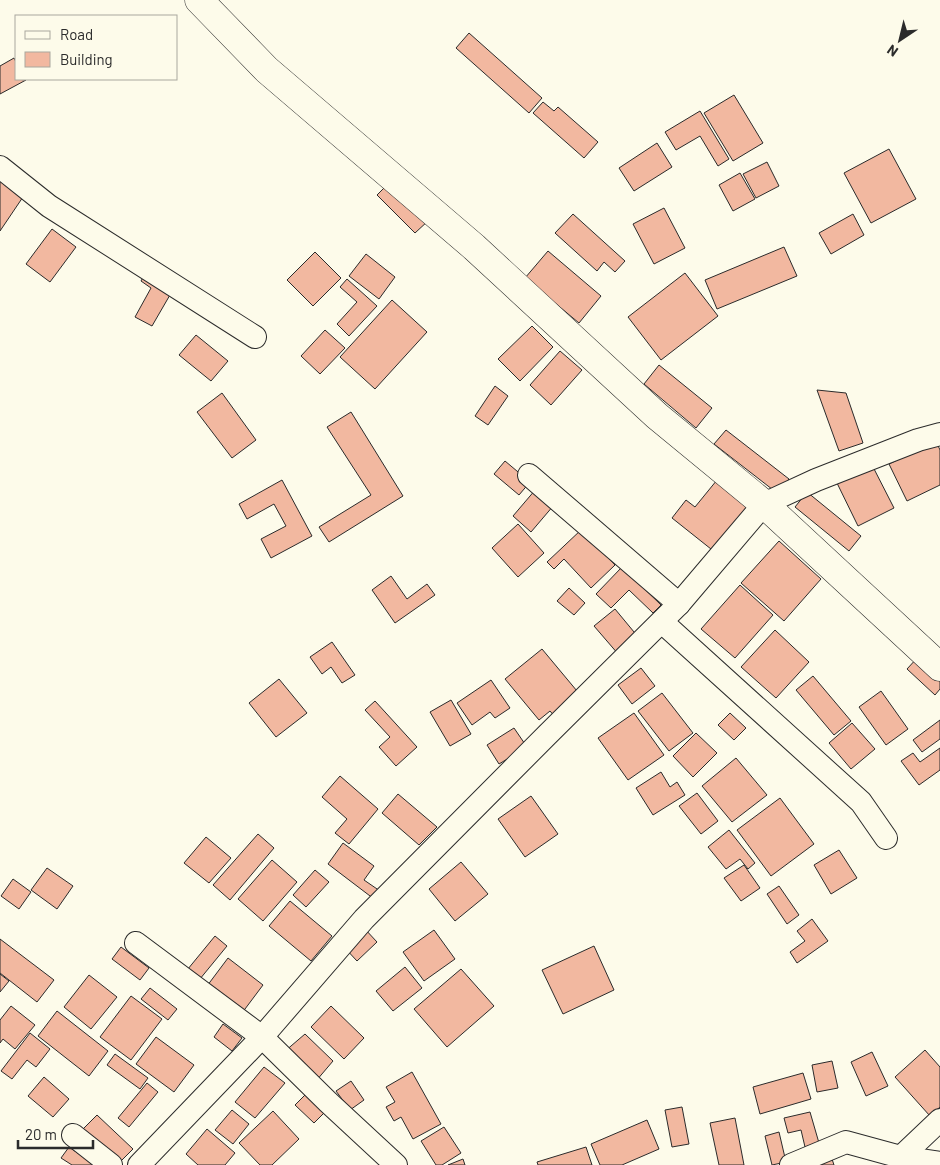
<svg xmlns="http://www.w3.org/2000/svg" width="940" height="1165" viewBox="0 0 940 1165" font-family="Barlow,sans-serif">
  <style>
    .building { fill: #f2b8a0; stroke: #2b2b2b }
    .lines { fill: none; stroke-linecap: round; stroke-linejoin: round }
    .minor-casing { stroke: #2b2b2b; stroke-width: 24 }
    .tertiary-casing { stroke: #2b2b2b; stroke-width: 29 }
    .minor { stroke: #fdfbea; stroke-width: 22 }
    .tertiary { stroke: #fdfbea; stroke-width: 28 }
  </style>
  <rect width="100%" height="100%" fill="#fdfbea"/>
  <g class="building">
    <path d="M469,33L542,98L529,113L456,48Z"/>
    <path d="M14,58L16,62V79L26,80L0,94V66Z"/>
    <path d="M734,95L763,143L733,161L704,113Z"/>
    <path d="M543,102L554,111L558,107L598,142L584,158L533,113Z"/>
    <path d="M700,111L729,159L718,166L700,136L676,150L665,132Z"/>
    <path d="M657,143L672,167L634,191L619,168Z"/>
    <path d="M889,149L916,199L871,223L844,173Z"/>
    <path d="M767,162L779,186L756,198L743,174Z"/>
    <path d="M740,173L755,199L733,211L719,185Z"/>
    <path d="M0,177L25,194L0,231Z"/>
    <path d="M390,182L429,220L415,233L377,195Z"/>
    <path d="M664,208L685,248L654,264L633,224Z"/>
    <path d="M573,214L625,261L615,272L604,262L597,271L555,233Z"/>
    <path d="M853,214L864,235L831,254L819,233Z"/>
    <path d="M52,229L76,247L50,282L26,264Z"/>
    <path d="M784,247L797,276L717,309L705,280Z"/>
    <path d="M548,251L601,296L579,323L525,278Z"/>
    <path d="M315,252L341,278L313,306L287,280Z"/>
    <path d="M366,254L395,277L379,299L349,276Z"/>
    <path d="M146,272L174,288L152,326L135,317L151,288L141,281Z"/>
    <path d="M685,273L718,316L661,360L628,317Z"/>
    <path d="M347,279L377,306L349,336L337,324L357,302L340,287Z"/>
    <path d="M392,300L427,332L375,389L340,357Z"/>
    <path d="M532,326L553,347L520,381L498,359Z"/>
    <path d="M325,330L345,348L320,374L301,356Z"/>
    <path d="M196,335L228,361L211,381L179,355Z"/>
    <path d="M560,351L582,370L551,405L530,385Z"/>
    <path d="M659,365L712,408L696,428L644,384Z"/>
    <path d="M495,386L508,396L488,425L475,416Z"/>
    <path d="M817,390L846,393L863,443L839,451Z"/>
    <path d="M222,393L256,440L232,458L197,412Z"/>
    <path d="M351,412L403,496L329,542L319,527L371,495L327,427Z"/>
    <path d="M726,430L789,479L777,493L714,444Z"/>
    <path d="M936,441L940,450V485L907,501L889,464Z"/>
    <path d="M505,461L530,482L519,495L494,474Z"/>
    <path d="M871,463L894,508L858,526L836,481Z"/>
    <path d="M282,480L312,536L271,558L261,539L286,526L274,504L247,519L239,504Z"/>
    <path d="M717,480L752,508L716,553L672,518L686,500L695,507Z"/>
    <path d="M536,489L554,505L531,532L513,516Z"/>
    <path d="M807,492L861,536L849,551L795,507Z"/>
    <path d="M518,524L544,553L518,577L492,548Z"/>
    <path d="M582,529L615,565L591,588L564,559L554,569L547,562Z"/>
    <path d="M779,541L821,579L784,621L741,583Z"/>
    <path d="M622,567L661,605L653,613L629,590L611,608L596,594Z"/>
    <path d="M391,576L407,599L427,584L435,595L395,623L372,590Z"/>
    <path d="M740,585L773,615L735,658L701,629Z"/>
    <path d="M569,588L585,603L574,615L557,601Z"/>
    <path d="M615,609L639,638L619,655L594,626Z"/>
    <path d="M775,630L809,662L776,698L741,667Z"/>
    <path d="M332,642L355,675L342,683L331,667L322,674L310,657Z"/>
    <path d="M542,649L582,697L556,718L550,711L539,720L505,679Z"/>
    <path d="M918,657L940,678V689L935,695L907,669Z"/>
    <path d="M641,668L655,686L632,704L618,685Z"/>
    <path d="M813,676L851,721L834,735L796,690Z"/>
    <path d="M279,679L307,713L276,737L249,703Z"/>
    <path d="M491,680L510,708L495,718L490,712L472,725L457,703Z"/>
    <path d="M881,691L908,729L886,745L859,707Z"/>
    <path d="M662,693L693,733L669,751L638,711Z"/>
    <path d="M451,700L471,734L450,746L430,712Z"/>
    <path d="M375,701L417,747L396,766L379,747L390,737L365,710Z"/>
    <path d="M634,713L664,755L628,780L598,738Z"/>
    <path d="M730,713L746,728L734,740L718,725Z"/>
    <path d="M940,720V739L922,752L913,740Z"/>
    <path d="M852,723L875,749L851,769L829,743Z"/>
    <path d="M514,728L527,747L499,764L487,745Z"/>
    <path d="M696,733L717,753L693,777L673,756Z"/>
    <path d="M940,748V770L919,785L901,761L913,753L920,762Z"/>
    <path d="M736,758L767,795L732,822L702,786Z"/>
    <path d="M661,772L670,787L677,782L685,795L653,815L636,788Z"/>
    <path d="M340,776L378,809L349,844L335,833L347,819L322,797Z"/>
    <path d="M697,793L718,821L701,834L679,806Z"/>
    <path d="M398,794L437,827L419,845L382,813Z"/>
    <path d="M531,796L558,834L525,857L498,819Z"/>
    <path d="M780,798L814,844L771,876L737,830Z"/>
    <path d="M729,830L755,863L748,869L740,859L726,869L708,847Z"/>
    <path d="M258,834L274,848L230,900L213,885Z"/>
    <path d="M206,837L231,858L209,883L184,863Z"/>
    <path d="M343,843L374,866L364,880L380,891L374,899L328,864Z"/>
    <path d="M839,850L857,878L831,894L814,865Z"/>
    <path d="M272,860L297,882L263,921L238,899Z"/>
    <path d="M461,862L488,894L455,921L429,889Z"/>
    <path d="M744,865L760,888L741,901L724,878Z"/>
    <path d="M47,868L73,886L57,909L31,890Z"/>
    <path d="M315,870L329,882L306,907L293,895Z"/>
    <path d="M13,879L31,892L19,909L1,896Z"/>
    <path d="M779,886L799,915L787,924L767,894Z"/>
    <path d="M290,901L332,936L311,961L269,926Z"/>
    <path d="M812,919L828,941L797,963L790,952L805,941L797,931Z"/>
    <path d="M364,928L377,942L357,961L344,947Z"/>
    <path d="M434,930L455,959L424,981L403,952Z"/>
    <path d="M215,936L227,946L195,985L183,975Z"/>
    <path d="M0,939L54,980L37,1002L0,973Z"/>
    <path d="M594,946L614,990L563,1014L542,970Z"/>
    <path d="M121,947L149,968L140,980L112,959Z"/>
    <path d="M228,958L263,985L239,1017L204,990Z"/>
    <path d="M405,967L422,988L393,1011L376,991Z"/>
    <path d="M461,969L494,1006L447,1047L414,1009Z"/>
    <path d="M0,974L9,981L0,992Z"/>
    <path d="M89,975L117,997L91,1029L64,1007Z"/>
    <path d="M150,988L177,1009L168,1020L141,999Z"/>
    <path d="M131,996L162,1019L131,1060L100,1037Z"/>
    <path d="M11,1006L35,1025L15,1049L3,1039L0,1043V1020Z"/>
    <path d="M331,1006L364,1038L344,1059L311,1027Z"/>
    <path d="M57,1011L108,1051L89,1076L38,1036Z"/>
    <path d="M223,1024L242,1038L232,1051L214,1037Z"/>
    <path d="M30,1033L50,1049L36,1067L27,1060L12,1079L1,1071Z"/>
    <path d="M305,1034L333,1061L316,1081L284,1052Z"/>
    <path d="M156,1037L194,1065L174,1092L136,1064Z"/>
    <path d="M925,1050L940,1067V1107L930,1116L895,1077Z"/>
    <path d="M872,1052L888,1086L866,1096L851,1062Z"/>
    <path d="M115,1054L148,1078L140,1089L107,1065Z"/>
    <path d="M832,1061L838,1088L817,1092L812,1065Z"/>
    <path d="M264,1067L285,1083L255,1118L235,1102Z"/>
    <path d="M412,1072L441,1124L413,1139L401,1117L394,1121L386,1107L395,1102L386,1087Z"/>
    <path d="M803,1073L811,1099L760,1114L753,1087Z"/>
    <path d="M44,1077L69,1099L53,1117L28,1096Z"/>
    <path d="M351,1081L364,1100L350,1110L336,1091Z"/>
    <path d="M147,1083L158,1092L129,1127L118,1118Z"/>
    <path d="M307,1093L326,1111L314,1123L295,1105Z"/>
    <path d="M682,1107L689,1144L672,1147L665,1110Z"/>
    <path d="M232,1110L249,1124L233,1144L215,1130Z"/>
    <path d="M273,1111L299,1139L272,1165H260L239,1143Z"/>
    <path d="M810,1112L819,1143L805,1147L801,1130L788,1133L784,1118Z"/>
    <path d="M97,1115L133,1149L117,1165L81,1131Z"/>
    <path d="M735,1118L744,1165H719L710,1123Z"/>
    <path d="M647,1120L659,1149L622,1165H600L591,1144Z"/>
    <path d="M444,1127L461,1153L442,1165H436L421,1141Z"/>
    <path d="M207,1129L235,1153L225,1165H198L186,1154Z"/>
    <path d="M779,1132L786,1162L772,1165L765,1136Z"/>
    <path d="M69,1147L95,1165H72L61,1158Z"/>
    <path d="M586,1147L592,1165H538L537,1162Z"/>
    <path d="M831,1156L834,1165H802Z"/>
    <path d="M463,1159L465,1165H448Z"/>
  </g>
  <g class="lines">
    <g class="minor-casing">
      <g id="minor">
        <path d="M0,167L49,206L255,337"/>
        <path d="M529,475L679,604"/>
        <path d="M662,622L861,802L886,838"/>
        <path d="M136,943L262,1037L328,1102L396,1165"/>
        <path d="M73,1135L111,1165"/>
        <path d="M139,1165L262,1037L364,919L547,735L679,604L764,504L816,480L918,440L940,434"/>
        <path d="M791,1165L846,1142L901,1157L940,1163"/>
        <path d="M900,1165L901,1157L940,1120"/>
      </g>
    </g>
    <g class="tertiary-casing">
      <path id="tertiary" d="M199,0L267,70L474,247L657,416L764,504L940,667"/>
    </g>
    <use href="#minor" class="minor"/>
    <use href="#tertiary" class="tertiary"/>
  </g>
  <rect x="15" y="15" width="162" height="65" fill="#fdfbea" stroke="#a9a89e"/>
  <rect x="25" y="31" width="25" height="8" fill="#fdfbea" stroke="#a9a89e"/>
  <text x="60" y="40" font-size="15" fill="#2b2b2b">Road</text>
  <rect x="25" y="52" width="25" height="15" fill="#f2b8a0" stroke="#a9a89e"/>
  <text x="60" y="65" font-size="15" fill="#2b2b2b">Building</text>
  <g transform="translate(900 40) rotate(215)" stroke="#fdfbea" stroke-width="4" paint-order="stroke">
  <path d="M0-4L9 19L0 12L-9 19Z" fill="#2b2b2b"/>
  <text y="-8" font-size="14" font-weight="bold" text-anchor="middle" fill="#2b2b2b">N</text>
  </g>
  <path d="M18 1140v8h75v-8" fill="none" stroke="#2b2b2b" stroke-width="2.5"/>
  <text x="25" y="1140" font-size="15" fill="#2b2b2b" stroke="#fdfbea" stroke-width="4" paint-order="stroke">20 m</text>
</svg>
